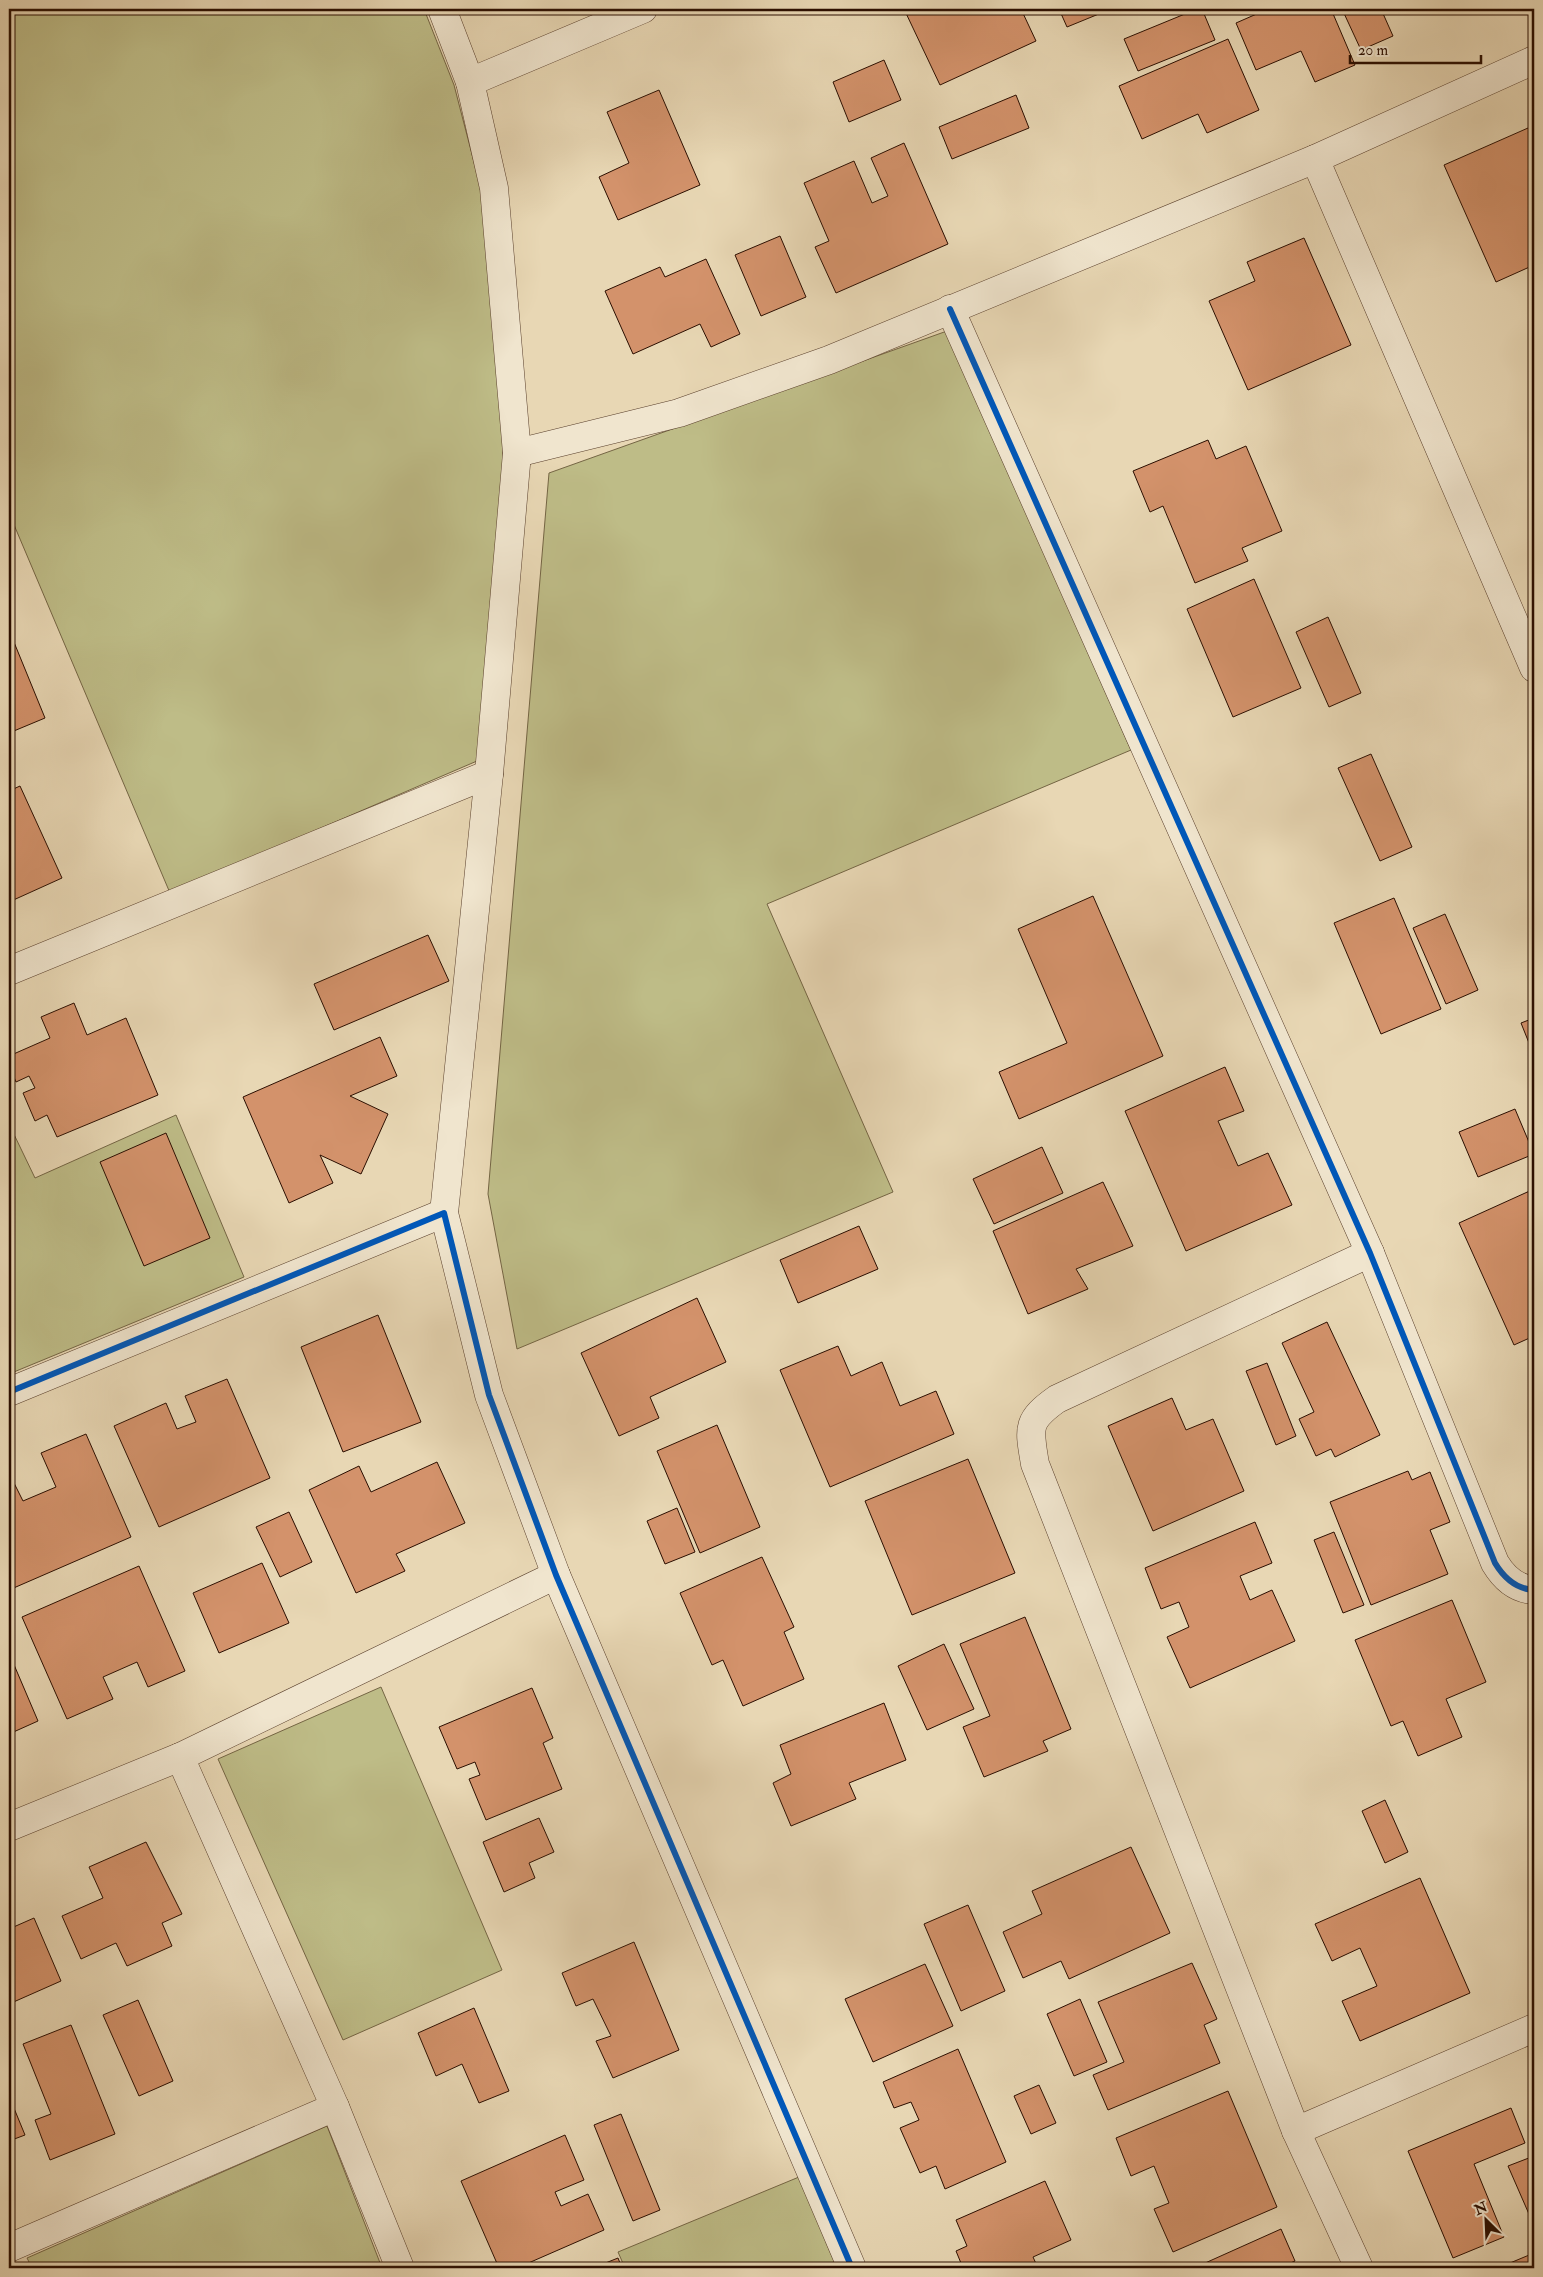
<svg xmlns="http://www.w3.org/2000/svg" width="1543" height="2277" viewBox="0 0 1543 2277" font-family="'IM FELL Double Pica',serif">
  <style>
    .green { fill: #bebc87; stroke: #746544 }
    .building { fill: #d3926b; stroke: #2b0e00 }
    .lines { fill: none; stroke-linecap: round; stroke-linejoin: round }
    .street-casing { stroke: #5a402d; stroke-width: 29 }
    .street { stroke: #f0e5ce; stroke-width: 28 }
    .cycleway-casing { stroke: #f0e5ce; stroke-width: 9 }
    .cycleway { stroke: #0057b8; stroke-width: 6 }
  </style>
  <rect width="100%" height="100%" fill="#e8d7b4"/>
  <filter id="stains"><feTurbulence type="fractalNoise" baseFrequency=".004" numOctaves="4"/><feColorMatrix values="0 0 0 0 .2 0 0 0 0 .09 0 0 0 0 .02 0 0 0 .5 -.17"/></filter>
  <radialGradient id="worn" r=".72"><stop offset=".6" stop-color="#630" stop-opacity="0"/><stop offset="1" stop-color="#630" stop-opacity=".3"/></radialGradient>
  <g class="green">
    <path d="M9,9H424L454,85L483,197L505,456L477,761L170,893L9,513Z"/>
    <path d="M947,331L1131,750L767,904L893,1192L517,1349L488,1194L549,473Z"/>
    <path d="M176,1115L244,1277L9,1374V1124L35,1178Z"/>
    <path d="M381,1687L502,1970L343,2040L218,1759Z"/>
    <path d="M327,2126L382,2268H32L27,2258Z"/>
    <path d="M799,2177L837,2268H625L618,2252Z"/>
  </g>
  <g class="building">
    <path d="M904,9H1021L1036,41L940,85Z"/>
    <path d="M1059,9H1111L1067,27Z"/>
    <path d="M1197,9H1202L1215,40L1138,71L1124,39Z"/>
    <path d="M1268,9H1331L1355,65L1315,82L1301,51L1256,70L1236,23Z"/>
    <path d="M1342,9H1381L1393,36L1361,50Z"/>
    <path d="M1228,39L1259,110L1207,133L1198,114L1142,139L1119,86Z"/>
    <path d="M884,60L901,100L849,122L833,82Z"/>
    <path d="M659,90L700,185L618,220L599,177L629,163L607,112Z"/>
    <path d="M1016,95L1029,128L952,159L939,127Z"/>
    <path d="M1528,128L1534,142V265L1496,282L1444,165Z"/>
    <path d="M904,143L948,244L836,293L815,247L829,241L804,183L854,161L872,203L888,196L871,158Z"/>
    <path d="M780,236L806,297L761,316L735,255Z"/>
    <path d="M1304,238L1351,345L1248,390L1209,301L1255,281L1247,262Z"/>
    <path d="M706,259L740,334L711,347L700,324L633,354L605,291L660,267L665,277Z"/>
    <path d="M1208,440L1216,459L1246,446L1282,531L1242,548L1248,561L1195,583L1163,506L1150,512L1133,471Z"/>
    <path d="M1254,579L1301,688L1233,717L1187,609Z"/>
    <path d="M1328,617L1361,693L1329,707L1296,632Z"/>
    <path d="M9,630L45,718L9,733Z"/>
    <path d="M1371,754L1412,847L1380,861L1338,768Z"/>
    <path d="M20,786L62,878L9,902V791Z"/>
    <path d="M1093,896L1163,1056L1019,1119L999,1072L1067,1043L1018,929Z"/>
    <path d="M1394,898L1441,1009L1381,1034L1334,923Z"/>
    <path d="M1445,914L1478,990L1446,1004L1413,928Z"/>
    <path d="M428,935L449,981L334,1030L314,984Z"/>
    <path d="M74,1003L87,1035L126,1018L158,1095L57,1137L47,1115L35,1121L23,1093L35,1088L29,1076L16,1082L9,1065V1056L50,1038L41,1017Z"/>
    <path d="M1534,1018V1047L1531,1048L1521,1023Z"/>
    <path d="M380,1037L397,1076L350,1096L388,1114L361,1174L320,1155L333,1183L289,1203L243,1097Z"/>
    <path d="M1225,1067L1244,1111L1218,1121L1238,1166L1268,1153L1292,1205L1186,1251L1125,1111Z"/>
    <path d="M1515,1109L1534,1154L1478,1177L1459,1132Z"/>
    <path d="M166,1133L210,1238L144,1266L100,1162Z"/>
    <path d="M1042,1147L1063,1193L994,1224L973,1179Z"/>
    <path d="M1103,1182L1133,1246L1076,1269L1088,1289L1028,1314L993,1231Z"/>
    <path d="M1534,1189V1336L1514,1345L1459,1223Z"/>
    <path d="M859,1226L878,1269L798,1303L780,1260Z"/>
    <path d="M697,1298L726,1362L650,1397L659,1418L619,1436L581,1353Z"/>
    <path d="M378,1315L421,1422L343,1452L301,1347Z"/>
    <path d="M1327,1322L1380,1435L1335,1457L1331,1449L1316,1456L1299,1419L1314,1412L1282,1343Z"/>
    <path d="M838,1346L851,1376L882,1362L900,1406L936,1391L954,1434L830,1487L780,1370Z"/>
    <path d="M1267,1363L1296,1436L1276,1445L1246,1371Z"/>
    <path d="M227,1379L270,1478L159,1527L114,1426L166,1403L177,1429L196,1422L185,1396Z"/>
    <path d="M1172,1398L1186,1430L1213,1419L1244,1491L1153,1531L1108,1426Z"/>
    <path d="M717,1425L760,1527L700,1553L657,1451Z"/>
    <path d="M86,1434L131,1537L9,1590V1473L23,1501L56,1487L41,1453Z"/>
    <path d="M968,1459L1015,1573L912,1615L865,1501Z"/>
    <path d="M437,1462L465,1523L396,1554L405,1571L356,1593L309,1490L359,1466L371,1492Z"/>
    <path d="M1408,1471L1412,1480L1430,1472L1450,1522L1430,1530L1448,1574L1371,1605L1330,1502Z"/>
    <path d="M677,1508L695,1552L665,1564L647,1521Z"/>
    <path d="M289,1512L312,1562L280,1577L256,1527Z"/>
    <path d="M1255,1522L1272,1563L1240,1576L1250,1600L1272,1590L1295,1641L1190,1688L1167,1637L1189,1627L1179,1602L1161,1609L1145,1568Z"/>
    <path d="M1334,1532L1364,1605L1343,1613L1314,1540Z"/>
    <path d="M762,1557L794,1627L784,1632L804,1679L743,1706L723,1660L712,1665L680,1593Z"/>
    <path d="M262,1563L289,1623L219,1653L193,1593Z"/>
    <path d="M139,1566L185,1671L148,1687L137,1662L103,1677L113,1699L67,1719L22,1617Z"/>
    <path d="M1452,1600L1486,1682L1446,1699L1462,1737L1418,1756L1403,1721L1391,1726L1355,1640Z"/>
    <path d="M1025,1617L1071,1729L1043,1741L1048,1751L984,1777L963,1727L990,1716L960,1644Z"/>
    <path d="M944,1644L974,1709L927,1730L898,1666Z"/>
    <path d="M9,1653L38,1721L9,1734Z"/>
    <path d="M532,1688L553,1738L543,1743L562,1789L486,1820L469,1779L480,1775L475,1762L457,1769L439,1727Z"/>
    <path d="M884,1703L906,1760L849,1783L856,1799L791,1826L773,1783L791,1774L780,1745Z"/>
    <path d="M1385,1800L1408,1852L1385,1863L1362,1811Z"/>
    <path d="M539,1818L554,1852L529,1863L535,1878L504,1892L483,1842Z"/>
    <path d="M146,1842L182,1914L162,1923L172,1946L127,1966L116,1943L81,1959L62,1916L103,1898L89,1867Z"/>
    <path d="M1131,1847L1170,1933L1069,1979L1061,1961L1023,1978L1003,1932L1042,1914L1032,1891Z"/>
    <path d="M1420,1878L1470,1993L1360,2041L1342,2001L1377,1986L1360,1948L1332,1961L1315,1924Z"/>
    <path d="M968,1905L1005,1991L961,2011L924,1924Z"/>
    <path d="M34,1918L61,1981L9,2004V1929Z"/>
    <path d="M634,1942L679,2050L613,2078L596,2041L611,2036L593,1999L576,2006L562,1973Z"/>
    <path d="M1192,1963L1217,2019L1204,2025L1220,2063L1108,2110L1093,2075L1124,2062L1098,2002Z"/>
    <path d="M925,1964L953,2026L873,2062L845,1999Z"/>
    <path d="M1080,1999L1107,2062L1074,2076L1047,2014Z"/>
    <path d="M138,2000L173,2081L139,2096L103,2015Z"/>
    <path d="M474,2008L509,2091L479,2103L462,2064L436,2076L418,2033Z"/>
    <path d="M71,2025L115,2134L50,2160L35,2120L51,2114L23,2044Z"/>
    <path d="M958,2049L1006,2162L945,2189L936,2166L920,2173L900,2128L919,2120L911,2102L894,2108L883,2082Z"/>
    <path d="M1039,2085L1056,2123L1031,2134L1014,2096Z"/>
    <path d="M1228,2091L1277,2207L1173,2252L1154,2209L1169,2203L1154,2166L1131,2176L1116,2138Z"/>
    <path d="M9,2096L25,2135L9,2141Z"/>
    <path d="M1511,2108L1525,2143L1474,2164L1504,2237L1453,2258L1408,2151Z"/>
    <path d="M621,2114L660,2210L633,2221L594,2125Z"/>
    <path d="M565,2135L584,2180L555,2192L561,2206L588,2194L604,2230L517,2268H499L461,2181Z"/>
    <path d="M1534,2156V2221H1532L1508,2166Z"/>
    <path d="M1045,2181L1071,2240L1033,2257L1038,2268H963L956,2251L967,2246L956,2220Z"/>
    <path d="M1281,2229L1295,2261L1279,2268H1194Z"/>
    <path d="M1534,2253V2268H1498Z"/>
    <path d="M618,2258L622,2268H593Z"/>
  </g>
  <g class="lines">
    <g class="street-casing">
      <g id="street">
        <path d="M442,9L470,82L494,188L517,453L489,774L444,1213"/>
        <path d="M470,82L643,9"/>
        <path d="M1315,159L1534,668"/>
        <path d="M950,309L1370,1253L1495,1563C1504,1578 1516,1589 1534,1590"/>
        <path d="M517,453L679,413L829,360L1315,159L1534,60"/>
        <path d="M9,971L489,774"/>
        <path d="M9,1392L444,1213L489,1395L556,1575L852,2268"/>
        <path d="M180,1757L335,2107L400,2268"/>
        <path d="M9,1827L180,1757L556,1575"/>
        <path d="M1296,2131L1534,2028"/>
        <path d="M9,2248L335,2107"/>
        <path d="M1359,2268L1296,2131L1035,1464C1029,1428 1026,1421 1057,1399L1370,1253"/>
      </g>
    </g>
    <use href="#street" class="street"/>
    <g class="cycleway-casing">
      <g id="cycleway">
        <path d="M950,309L1370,1253L1495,1563C1504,1578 1516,1589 1534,1590"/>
        <path d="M9,1392L444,1213L489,1395L556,1575L852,2268"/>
      </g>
    </g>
    <use href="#cycleway" class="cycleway"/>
  </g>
  <rect width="1543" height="2277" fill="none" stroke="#e8d7b4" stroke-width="30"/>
  <rect x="10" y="10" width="1523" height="2257" fill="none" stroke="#2b0e00" stroke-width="2.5"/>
  <rect x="15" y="15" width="1513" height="2247" fill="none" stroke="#2b0e00"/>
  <g transform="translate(1486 2220) rotate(336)" stroke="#f0e5ce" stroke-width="4" paint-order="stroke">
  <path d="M0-4L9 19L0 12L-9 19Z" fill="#2b0e00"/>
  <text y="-8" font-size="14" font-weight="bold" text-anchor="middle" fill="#2b0e00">N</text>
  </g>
  <path d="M1350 55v8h131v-8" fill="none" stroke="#2b0e00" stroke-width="2.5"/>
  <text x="1358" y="55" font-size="15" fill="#2b0e00" stroke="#f0e5ce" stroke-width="4" paint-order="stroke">20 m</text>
  <rect width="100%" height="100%" filter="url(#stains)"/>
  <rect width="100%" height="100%" fill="url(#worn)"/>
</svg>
